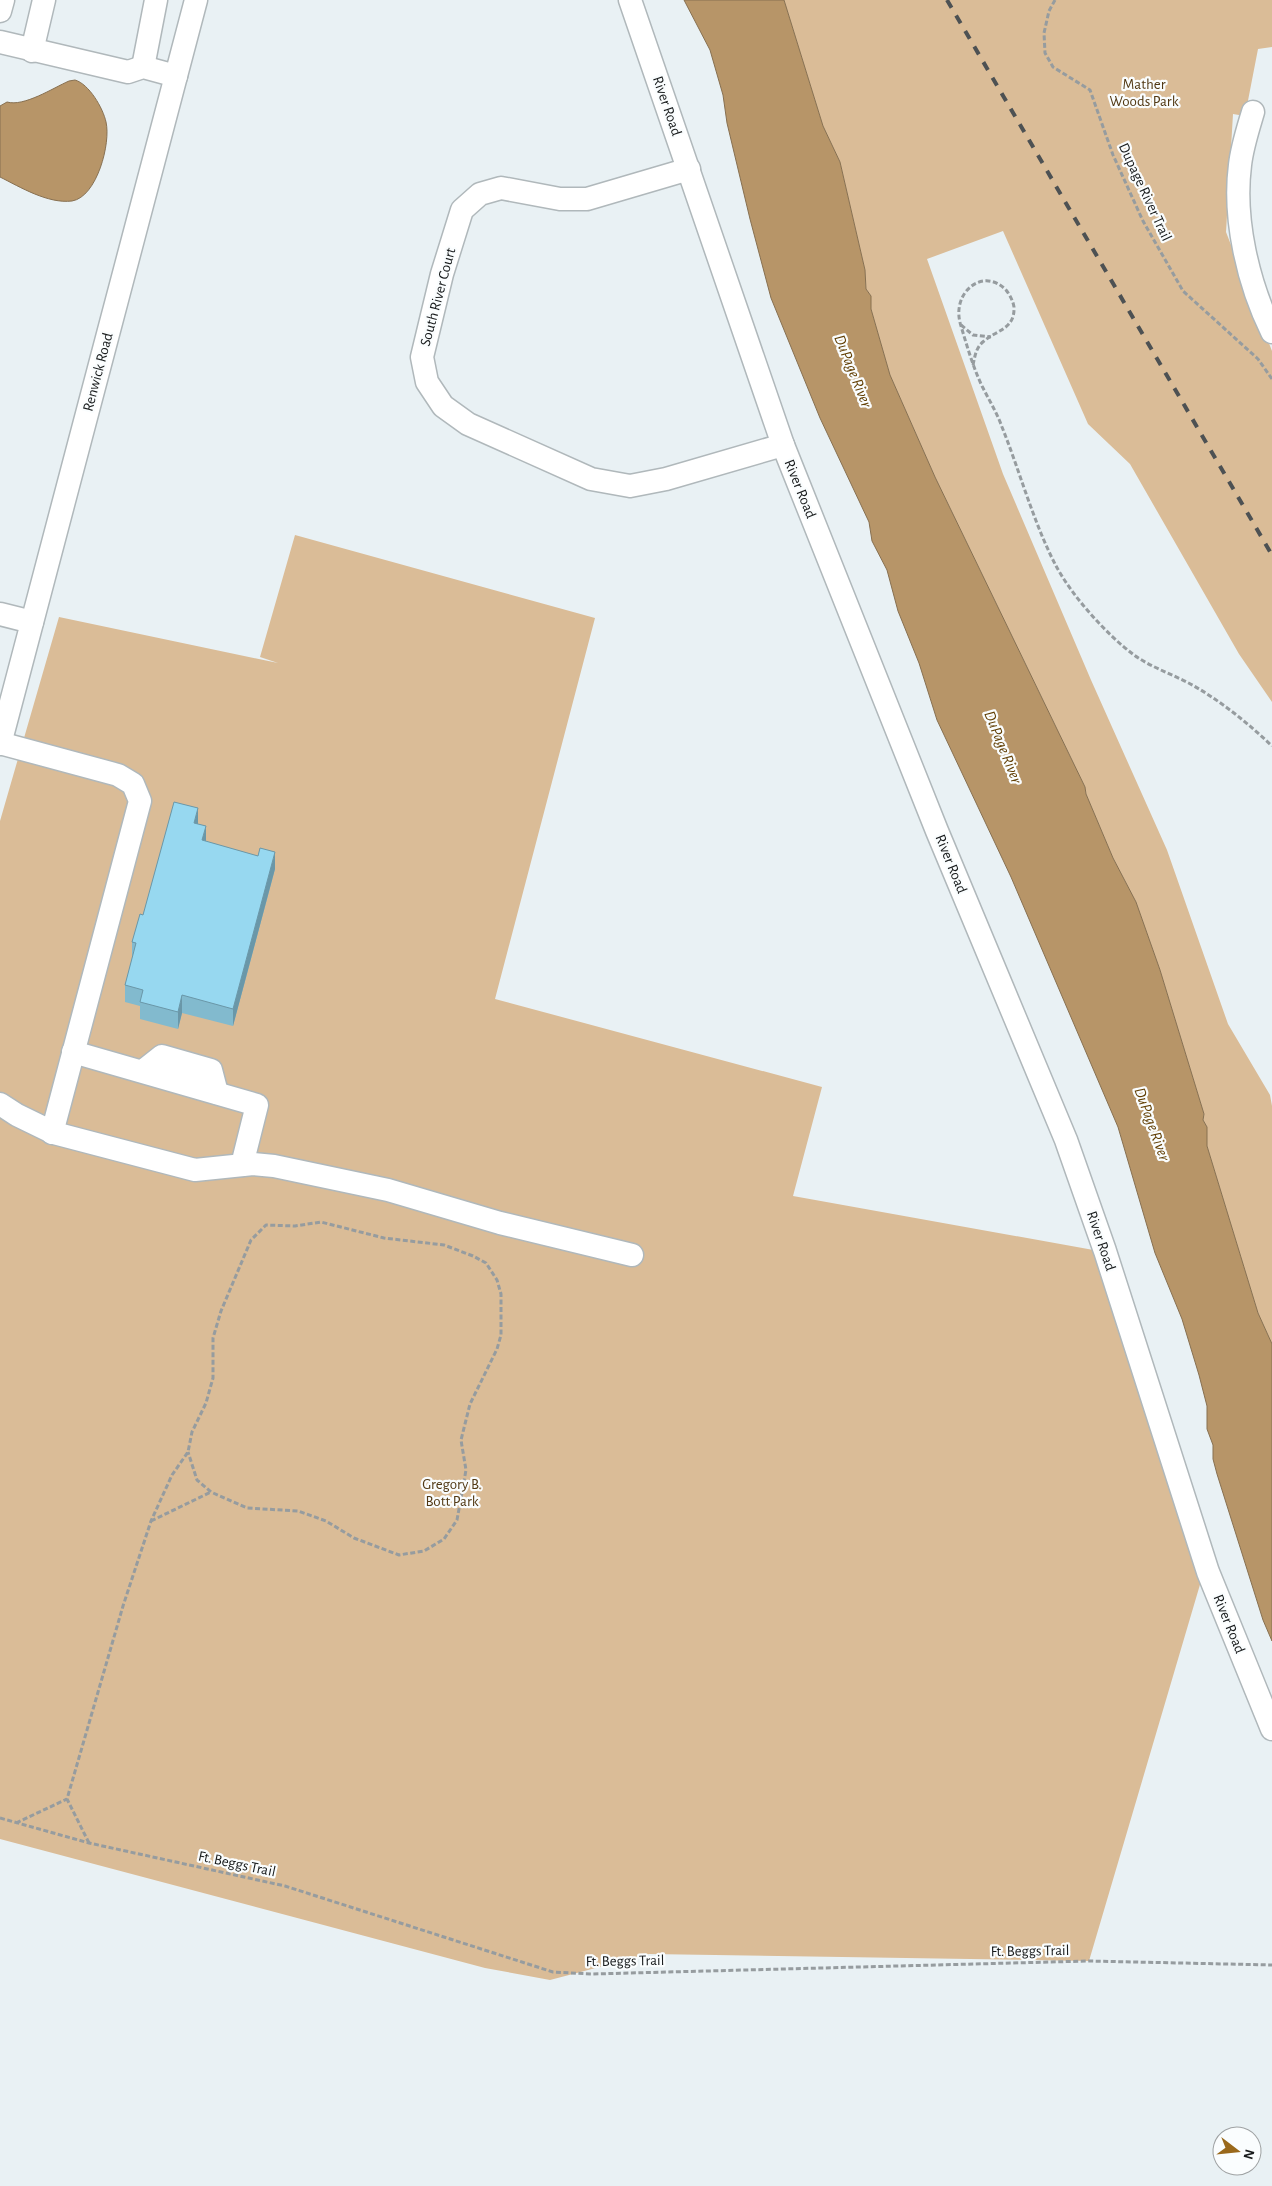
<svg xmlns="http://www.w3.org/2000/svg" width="1272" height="2186" viewBox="0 0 1272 2186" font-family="'Alegreya Sans',sans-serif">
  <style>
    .green { fill: #dabc97 }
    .water { fill: #b79568; stroke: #877051 }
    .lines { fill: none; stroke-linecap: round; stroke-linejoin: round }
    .minor-casing { stroke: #b0b8bb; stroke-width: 25 }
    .path { stroke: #969c9f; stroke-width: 3; stroke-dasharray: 5 2.5; stroke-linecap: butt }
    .minor { stroke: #fff; stroke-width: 22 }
    .rail { stroke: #4d5153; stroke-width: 4; stroke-dasharray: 9 9; stroke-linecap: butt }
    .wall { fill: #82bace }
    .shaded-wall { fill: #6a97a8 }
    .building { fill: #97d8f0; stroke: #6a97a8 }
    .labels { text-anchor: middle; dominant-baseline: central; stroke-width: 4.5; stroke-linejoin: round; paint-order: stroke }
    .park-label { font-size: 15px; fill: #513813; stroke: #fafdfe }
    .street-label { font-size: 15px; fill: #171a1b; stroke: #fafdfe }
    .water-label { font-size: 16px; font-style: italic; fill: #623f04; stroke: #fafdfe }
  </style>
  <rect width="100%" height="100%" fill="#e9f1f4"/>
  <g class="green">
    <path d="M784,0H1272V47L1258,49L1245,116L1233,114L1226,232L1272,351V702L1239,654L1130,464L1088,424L1003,231L927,259L1003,474L1091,680L1167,850L1228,1024L1270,1095L1272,1106V1344L1258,1313L1207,1146V1127L1203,1120L1204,1114L1160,970L1136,902L1113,858L1086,794L1085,787L935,477L890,375L871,309V296L866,289L865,270L840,162L823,126Z"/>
    <path d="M295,535L595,618L495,999L822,1087L793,1196L1099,1251L1204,1571L1089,1961L649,1954L550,1980L485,1968L0,1839V821L59,617L278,663L260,657Z"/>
  </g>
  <g class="water">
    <path d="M684,0H784L823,126L840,162L865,270L866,289L871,296V309L890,375L935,477L1085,787L1086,794L1113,858L1136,902L1160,970L1204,1114L1203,1120L1207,1127V1146L1258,1313L1272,1344V1641L1263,1620L1217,1474L1213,1459V1445L1207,1429V1406L1199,1375L1182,1319L1155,1253L1118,1127L1011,877L937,720L919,663L898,611L887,570L872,541L869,522L820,418L771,298L750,219L727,123L723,95L710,50Z"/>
    <path d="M75,80C89,84 103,108 106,122C111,143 97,197 72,201C48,204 20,187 0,177V106L7,102C24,107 53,88 69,81Z"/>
  </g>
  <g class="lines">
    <g class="minor-casing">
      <g id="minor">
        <path d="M630,0L783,445L937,831L1066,1140L1105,1251L1208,1572L1272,1729"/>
        <path d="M0,11L3,0"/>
        <path d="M0,42L128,72L143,67L176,76"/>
        <path d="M32,51L44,0"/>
        <path d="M143,67L156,0"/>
        <path d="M1253,112C1248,129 1242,147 1240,165C1233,219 1248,283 1272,332"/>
        <path d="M689,169L587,199H560L501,188L480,194L462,210L442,274L422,357L427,382L443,406L468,424L591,479L630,486L666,479L783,445"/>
        <path d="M0,614L32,622"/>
        <path d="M0,743L118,775L133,784L140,801L52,1133"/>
        <path d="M0,744L196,0"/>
        <path d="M73,1052L257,1105L242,1165"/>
        <path d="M143,1071L162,1056L211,1070L217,1093"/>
        <path d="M0,1104L17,1115L54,1133L195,1170L253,1164L274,1166L388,1190L500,1223L632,1255"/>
      </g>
    </g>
    <g class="path">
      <path d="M1055,0L1049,11L1044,33L1045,53L1053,67L1090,90L1113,155L1143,221L1183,291L1258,359L1272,379"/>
      <path d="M961,325L973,335L991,337"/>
      <path d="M973,365C975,356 976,347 984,341C997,330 1015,329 1014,307C1013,301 1010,295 1006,290C983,266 950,293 961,326C967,346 973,367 982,386C989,400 997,413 1002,427C1020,472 1033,521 1055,564C1071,595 1106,634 1134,655C1152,668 1175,675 1194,686C1222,702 1249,724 1272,746"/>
      <path d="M151,1521L211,1492"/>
      <path d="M0,1818L89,1843L285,1886L553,1972L592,1974L1089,1961L1272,1965"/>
      <path d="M16,1823L67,1799"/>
      <path d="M89,1843L67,1799L123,1606L151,1521L172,1475L188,1452L192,1432L206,1403L213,1378V1338L221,1311L251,1240L266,1225L295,1226L321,1222L384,1238L444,1245L473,1256L486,1263L497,1280L501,1294V1335L497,1349L470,1404L461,1440L466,1470L457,1520L444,1539L424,1551L399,1555L354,1538L326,1521L298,1511L247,1508L211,1492L197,1480L188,1452"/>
    </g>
    <use href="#minor" class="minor"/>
    <path class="rail" d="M947,0L1272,555"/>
  </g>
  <path class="wall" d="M198,824L206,842L275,869L233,1026L182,1013L178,1029L140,1019V1006L125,1002V985L132,959V942L143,915Z"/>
  <g class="shaded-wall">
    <path d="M198,808V826L194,823Z"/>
    <path d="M206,826V844L202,840Z"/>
    <path d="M275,852V869L233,1026V1009Z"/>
    <path d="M182,995V1013L178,1029V1012Z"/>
  </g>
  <path class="building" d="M174,802L198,808L194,823L206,826L202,840L258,856L260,848L275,852L233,1009L182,995L178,1012L140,1002L143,990L125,985L136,943L132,942L140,914L143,915Z"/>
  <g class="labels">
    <g class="park-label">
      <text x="1144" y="84">Mather<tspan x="1144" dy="17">Woods Park</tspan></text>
      <text x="452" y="1484">Gregory B.<tspan x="452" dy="17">Bott Park</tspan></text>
    </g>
    <g class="street-label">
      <text transform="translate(667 106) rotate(71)">River Road</text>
      <text transform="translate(1145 192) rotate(65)">Dupage River Trail</text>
      <text transform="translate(438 297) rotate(-75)">South River Court</text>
      <text transform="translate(98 372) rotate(-75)">Renwick Road</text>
      <text transform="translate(800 489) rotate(68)">River Road</text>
      <text transform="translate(951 864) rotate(68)">River Road</text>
      <text transform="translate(1101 1241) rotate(71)">River Road</text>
      <text transform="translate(1229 1624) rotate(68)">River Road</text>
      <text transform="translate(237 1864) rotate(12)">Ft. Beggs Trail</text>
      <text transform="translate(1030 1951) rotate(-1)">Ft. Beggs Trail</text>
      <text transform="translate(625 1961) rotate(-1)">Ft. Beggs Trail</text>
    </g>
    <g class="water-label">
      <text transform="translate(853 371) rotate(68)">DuPage River</text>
      <text transform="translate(1003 747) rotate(68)">DuPage River</text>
      <text transform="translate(1152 1124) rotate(70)">DuPage River</text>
    </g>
  </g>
  <g transform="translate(1237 2151) rotate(106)"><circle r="24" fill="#fafdfe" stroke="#9fa2a3"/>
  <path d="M0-4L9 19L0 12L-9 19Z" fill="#99681b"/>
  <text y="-8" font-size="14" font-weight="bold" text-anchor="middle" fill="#171a1b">N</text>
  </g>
</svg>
